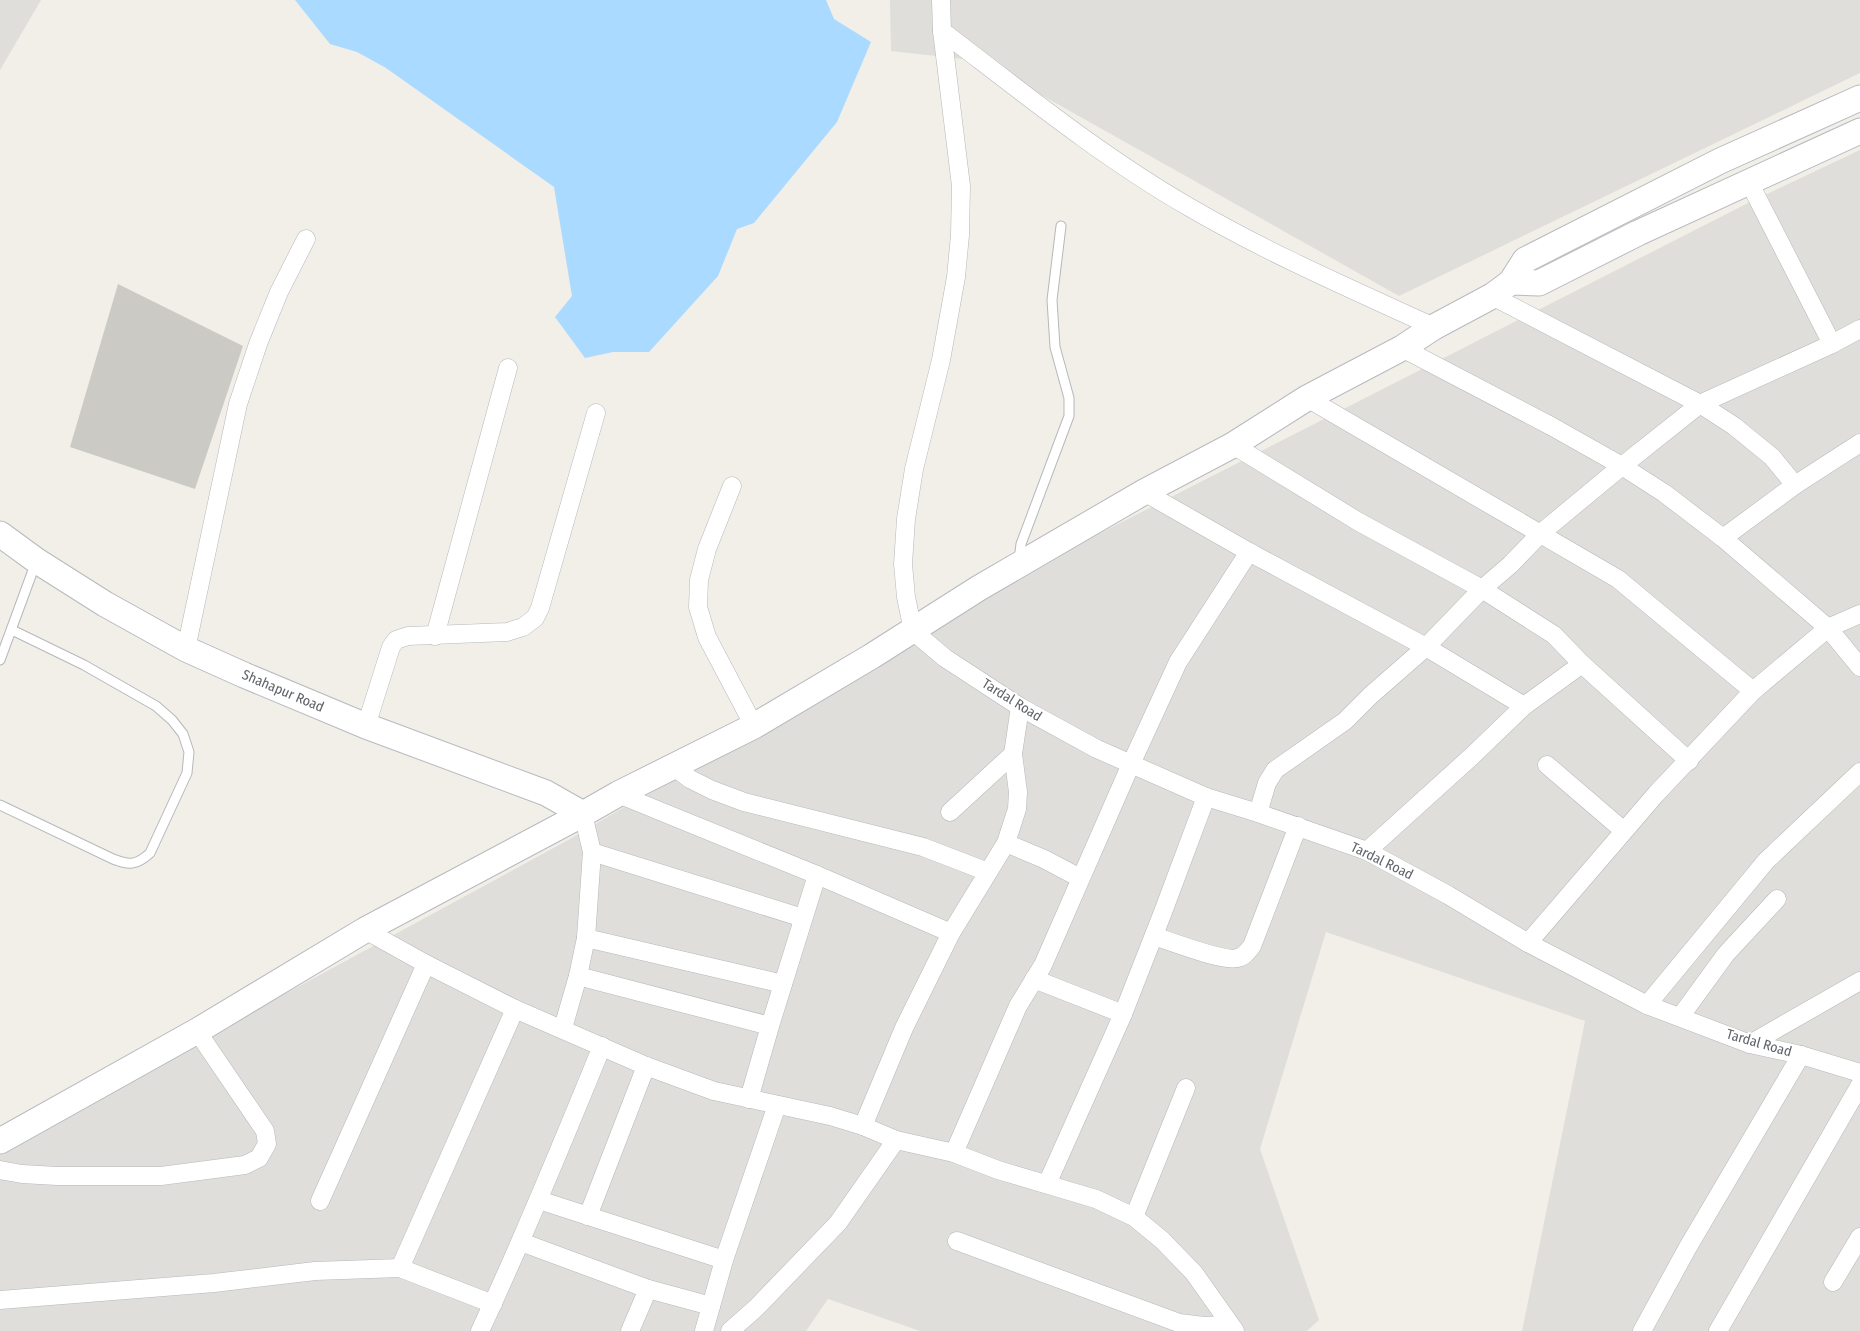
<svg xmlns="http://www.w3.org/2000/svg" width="1860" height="1331" viewBox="0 0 1860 1331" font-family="'Fira Sans Condensed',sans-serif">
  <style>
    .industrial { fill: #e0deda }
    .water { fill: #aadaff }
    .building { fill: #cccac5 }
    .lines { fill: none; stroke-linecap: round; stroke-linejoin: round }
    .service-casing { stroke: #b5b8bc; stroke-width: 11 }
    .minor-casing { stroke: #b5b8bc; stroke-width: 19 }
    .secondary-casing { stroke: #b6babf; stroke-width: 27 }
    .service { stroke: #fff; stroke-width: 9 }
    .minor { stroke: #fff; stroke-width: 18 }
    .secondary { stroke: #fff; stroke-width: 25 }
    .labels { text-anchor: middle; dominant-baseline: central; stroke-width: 4; stroke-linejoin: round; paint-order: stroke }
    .street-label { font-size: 14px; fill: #5f6368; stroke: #fff }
  </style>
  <rect width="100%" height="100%" fill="#f1efe8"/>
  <g class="industrial">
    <path d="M0,0H41L0,70Z"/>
    <path d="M890,0H1860V73L1399,296L981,61L891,51Z"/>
    <path d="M1860,150V1331H1522L1585,1021L1326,932L1260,1149L1319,1320L1307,1331H920L828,1299L806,1331H0V1149L570,839L1016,576L1748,203Z"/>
  </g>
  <path class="water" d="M295,0H826L834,19L871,42L837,122L754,223L737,229L718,276L649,352H613L585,358L555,317L572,296L554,187L386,68L357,52L330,44Z"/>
  <path class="building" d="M118,284L243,346L195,489L70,447Z"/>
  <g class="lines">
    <g class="service-casing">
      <g id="service">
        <path d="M1019,560L1021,544L1069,416V398L1055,347L1052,300L1061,226"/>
        <path d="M0,660L36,562"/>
        <path d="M0,805L113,859C129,865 136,866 150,853L187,773L189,752L183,734L172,720L156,706L84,665L12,630"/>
      </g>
    </g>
    <g class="minor-casing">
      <g id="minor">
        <path d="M941,0L942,31L961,186L960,235L956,277L941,360L914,469L906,519L903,564L906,597L913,631L945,658L1020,707L1097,749L1206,797L1258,813L1367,851L1448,895L1528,943L1647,1005L1750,1044L1801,1055L1860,1073"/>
        <path d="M942,31C1022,92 1102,157 1189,207C1268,253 1351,289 1434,327"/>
        <path d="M1749,182L1832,344"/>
        <path d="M1492,296L1700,404L1734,426L1772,457L1795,485"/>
        <path d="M1402,348L1551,426L1622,466L1664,493L1723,538L1828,628L1860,667"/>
        <path d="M1307,398L1618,579L1753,691"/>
        <path d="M1233,445L1359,522L1482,589L1554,635L1582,664L1689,761"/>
        <path d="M732,486L707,549L699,580L698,607L707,637L754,726"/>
        <path d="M1144,492L1249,552L1426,647L1524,706"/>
        <path d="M1723,538L1795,485L1860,443"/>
        <path d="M435,636L508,368"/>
        <path d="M186,649L238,404L258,344L279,292L306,239"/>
        <path d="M366,726L391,647L396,640L408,636L507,632L523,627L535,618L540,608L596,413"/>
        <path d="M1547,765L1624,831"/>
        <path d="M673,766L690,779L712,790L744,802L923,847L988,872"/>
        <path d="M618,794L817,875L951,933"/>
        <path d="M950,812L1013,754"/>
        <path d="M1258,813L1267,783L1275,770L1345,721L1371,695L1426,647L1482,589L1510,565L1541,533L1622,466L1700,404L1832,344L1860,329"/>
        <path d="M1006,843L1044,859L1080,878"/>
        <path d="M1367,851L1472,756L1524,706L1582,664"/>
        <path d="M592,852L803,918"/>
        <path d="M365,930L426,964L515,1009L646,1066L714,1091L830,1116L863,1126L896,1140L954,1153L998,1170L1096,1199L1134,1217L1162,1240L1194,1273L1235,1331"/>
        <path d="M1154,936C1169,941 1224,962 1237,958C1244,957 1247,952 1252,946L1298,826"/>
        <path d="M586,938L783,984"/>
        <path d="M1528,943L1656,794L1753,691L1828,628L1860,614"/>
        <path d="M578,976L770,1026"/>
        <path d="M1034,979L1123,1014"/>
        <path d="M1647,1005L1766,861L1860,772"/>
        <path d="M1680,1017L1726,954L1777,899"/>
        <path d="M563,1028L578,976L586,938L592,852L583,814"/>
        <path d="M1750,1044L1860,981"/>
        <path d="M749,1099L770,1026L817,875"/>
        <path d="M863,1126L904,1028L951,933L1006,843L1017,809L1018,792L1013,754L1020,707"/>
        <path d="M954,1153L1018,1006L1043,965L1131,764L1178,662L1249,552"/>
        <path d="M0,1170L22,1174L57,1176H161L245,1165L259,1158L267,1144L265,1131L197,1031"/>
        <path d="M1047,1184L1123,1014L1163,912L1206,797"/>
        <path d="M539,1200L724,1260"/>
        <path d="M320,1201L426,964"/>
        <path d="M588,1216L646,1066"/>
        <path d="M1134,1217L1186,1088"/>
        <path d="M957,1241L1179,1323L1204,1326L1229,1325"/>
        <path d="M521,1242L648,1289L711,1306"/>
        <path d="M400,1268L515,1009"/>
        <path d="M1833,1282L1860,1237"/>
        <path d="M0,1300L214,1283L315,1271L400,1268L493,1304"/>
        <path d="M480,1331C524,1237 563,1142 602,1046"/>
        <path d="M630,1331L648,1289"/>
        <path d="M704,1331L724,1260L777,1105"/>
        <path d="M730,1331L756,1308L838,1223L896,1140"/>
        <path d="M1642,1331L1688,1247L1801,1055"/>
        <path d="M1718,1331L1860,1085"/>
      </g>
    </g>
    <g class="secondary-casing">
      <g id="secondary">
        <path d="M1511,282L1539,283L1638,233L1860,131"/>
        <path d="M0,534L37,561L105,604L186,649L244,675L366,726L546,793L583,814"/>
        <path d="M0,1141L197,1031L365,930L583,814L618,794L754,726L872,656L979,588L1144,492L1233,445L1307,398L1402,348L1434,327L1492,296L1511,282L1525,260L1720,161L1860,98"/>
      </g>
    </g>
    <use href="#service" class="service"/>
    <use href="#minor" class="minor"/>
    <use href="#secondary" class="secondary"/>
  </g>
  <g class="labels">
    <g class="street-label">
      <text transform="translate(283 691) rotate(23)">Shahapur Road</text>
      <text transform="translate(1012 700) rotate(32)">Tardal Road</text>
      <text transform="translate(1382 861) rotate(26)">Tardal Road</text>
      <text transform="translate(1759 1043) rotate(16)">Tardal Road</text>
    </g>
  </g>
</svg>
